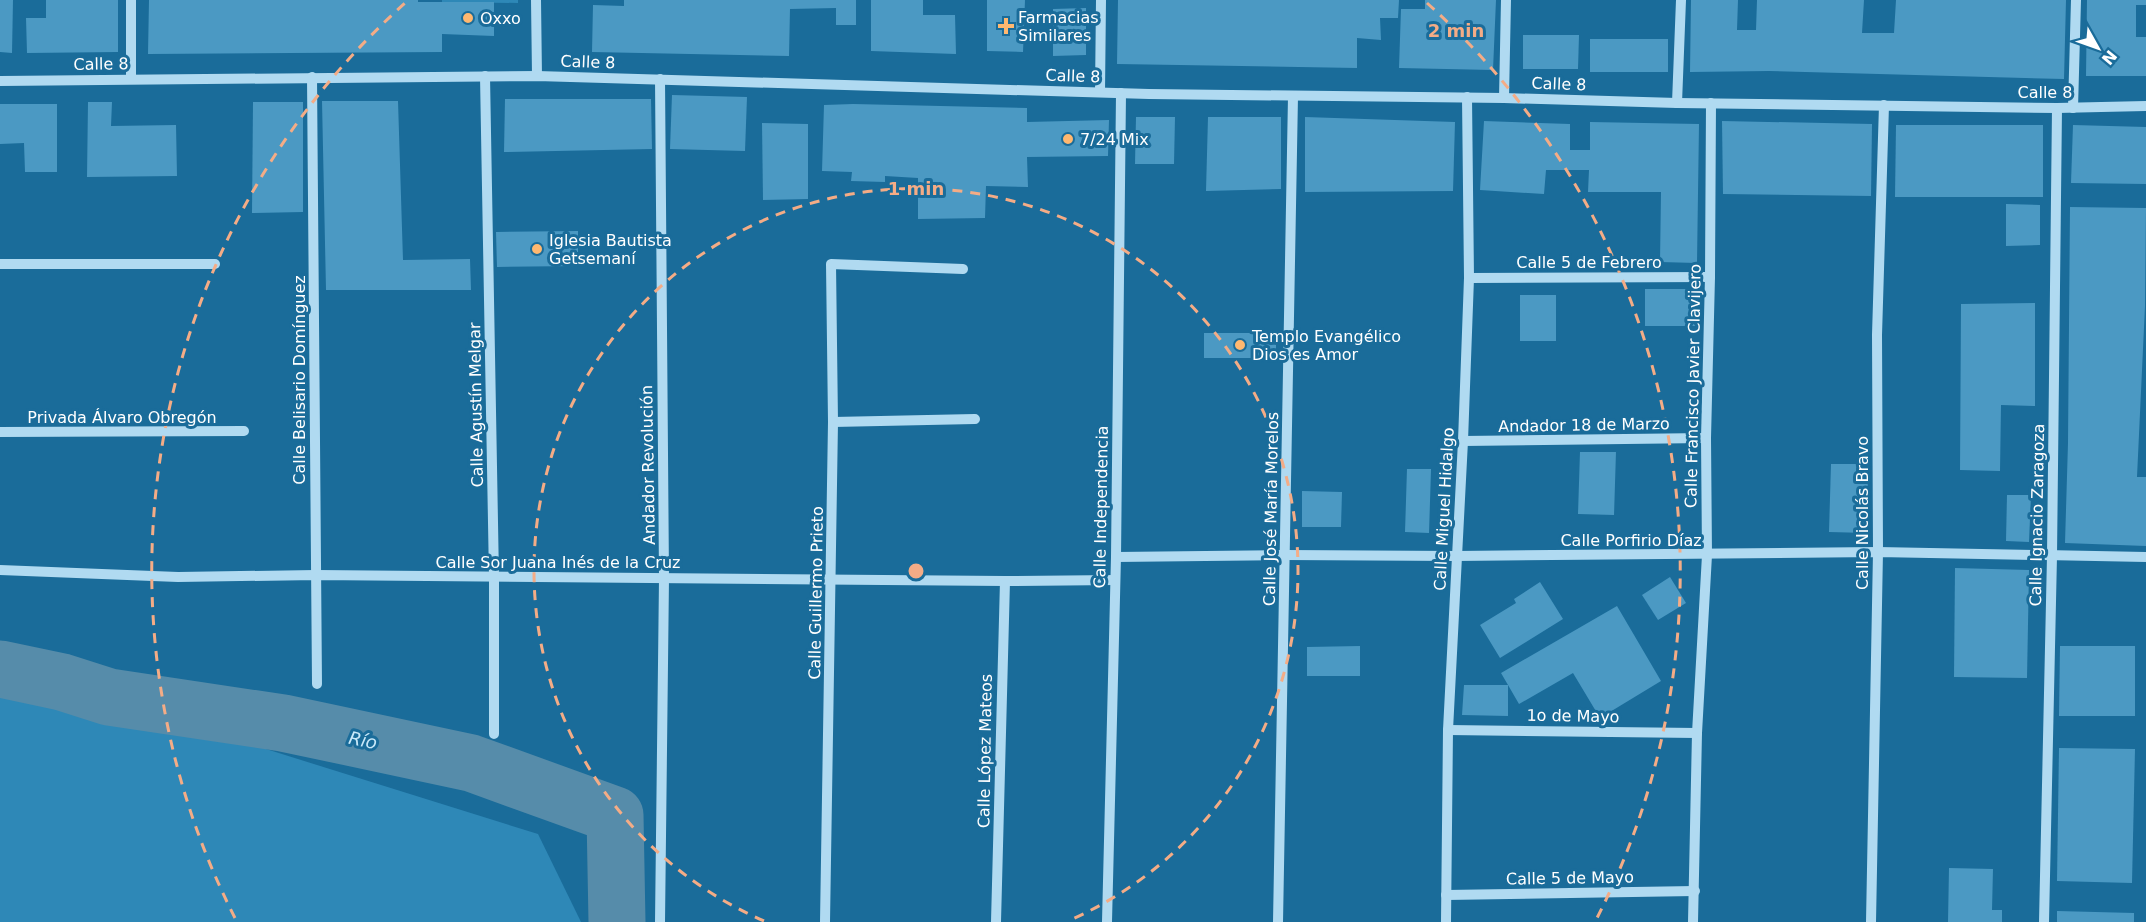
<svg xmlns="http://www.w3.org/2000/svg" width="2146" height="922" viewBox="0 0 2146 922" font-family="'DejaVu Sans',sans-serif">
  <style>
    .green { fill: #2e88b7 }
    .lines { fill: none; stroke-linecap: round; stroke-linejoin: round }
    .river { stroke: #568caa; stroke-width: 57 }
    .building { fill: #4b99c3 }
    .minor { stroke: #b0daf1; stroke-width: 10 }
    .ring { fill: none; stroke: #f4ac86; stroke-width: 3; stroke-dasharray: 10 8 }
    .poi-dot { fill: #ffb870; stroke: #1a6c9a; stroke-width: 2 }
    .labels { text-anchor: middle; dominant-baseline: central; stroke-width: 6; stroke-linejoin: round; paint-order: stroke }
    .poi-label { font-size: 16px; fill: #fff; stroke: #1a6c9a; text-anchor: start }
    .street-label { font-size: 16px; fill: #fff; stroke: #1a6c9a }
    .water-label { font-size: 18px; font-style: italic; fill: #c9e9f9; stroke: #1a6c9a }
    .centre { fill: #f4ac86; stroke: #1a6c9a; stroke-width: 3 }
    .ring-label { font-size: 18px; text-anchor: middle; font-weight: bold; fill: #f4ac86; stroke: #1a6c9a; stroke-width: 6; stroke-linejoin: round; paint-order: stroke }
  </style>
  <rect width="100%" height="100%" fill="#1a6c9a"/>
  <g class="green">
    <path d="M442,0H518V3L442,2Z"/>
    <path d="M0,666L538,834L581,922H0Z"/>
  </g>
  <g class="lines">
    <path class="river" d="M0,669L62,682L109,697L283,723L471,763L615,815L617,922"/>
  </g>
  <g class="building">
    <path d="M0,0H13L12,53L0,52Z"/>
    <path d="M46,0H118V52L27,53L26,18H46Z"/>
    <path d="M149,0H418V2H494V36L442,34V52L148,54Z"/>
    <path d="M624,0H856V25H836V8L790,9L789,56L592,52L593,5L624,6Z"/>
    <path d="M871,0H923V15H955L956,54L871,51Z"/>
    <path d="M987,0H1025L1023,52L987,51Z"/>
    <path d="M1118,0H1399L1398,18H1380L1381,40L1357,38V68L1117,64Z"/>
    <path d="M1425,0H1496L1493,70L1399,68L1401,9H1425Z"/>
    <path d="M1691,0H1738L1737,30H1756L1757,0H1864L1862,33H1894L1896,0H2066L2064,79L1769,71L1690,72Z"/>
    <path d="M2087,0H2146V5H2136V37H2146V76H2086Z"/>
    <path d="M1086,8V55L1053,56V9Z"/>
    <path d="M1523,35H1579L1578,69H1523Z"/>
    <rect x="1590" y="39" width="78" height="33"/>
    <path d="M672,95L747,97L745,151L670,149Z"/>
    <path d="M505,99H651L652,149L504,152Z"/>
    <path d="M322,101H398L403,260L470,259L471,290H326Z"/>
    <path d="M88,102H112L111,126L176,125L177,176L87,177Z"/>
    <path d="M253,102H303V212L252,213Z"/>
    <path d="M0,104H57V172H25L24,143L0,144Z"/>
    <path d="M853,104L1027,108V122L1109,120L1108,156L1027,157L1028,187L986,186L985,218L918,219V178L885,176V182L851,181L852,172L822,171L824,105Z"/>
    <path d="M1136,117H1175L1174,164H1135Z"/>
    <path d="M1208,117H1281V189L1206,191Z"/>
    <path d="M1305,117L1455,122L1453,191L1305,192Z"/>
    <path d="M1484,121L1570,124V150H1590V122L1699,124L1697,263L1660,262L1661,192H1588L1589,170H1546L1544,194L1480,190Z"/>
    <path d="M1722,121L1872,124L1871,196L1723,194Z"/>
    <path d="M762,123L808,124V199L763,200Z"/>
    <path d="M1896,125H2043V197H1895Z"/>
    <path d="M2073,125L2146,127V184L2071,183Z"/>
    <path d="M2006,204L2040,205V245L2006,246Z"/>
    <path d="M2070,207L2146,208L2145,306L2137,477H2146V546L2065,543L2068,443Z"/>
    <path d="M578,231V266L497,267L496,232Z"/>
    <path d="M1645,289H1699L1698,326H1645Z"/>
    <rect x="1520" y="295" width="36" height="46"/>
    <path d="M2035,303V406L2001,405L2000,471L1960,470L1961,304Z"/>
    <rect x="1204" y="333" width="72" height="25"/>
    <path d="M1580,452H1616L1614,515L1578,514Z"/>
    <path d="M1831,464H1868L1867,533L1829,532Z"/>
    <path d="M1407,469H1431L1429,533L1405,532Z"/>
    <path d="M1302,491L1342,492L1341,527H1302Z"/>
    <path d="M2007,495H2031L2029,542L2006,541Z"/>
    <path d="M1955,568L2029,570L2027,678L1954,677Z"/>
    <path d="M1670,577L1686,603L1658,620L1642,595Z"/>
    <path d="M1540,582L1563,619L1500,658L1480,625L1516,603L1514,599Z"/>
    <path d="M1617,606L1661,681L1600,718L1573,673L1519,704L1508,685V716L1462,715L1464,685H1508L1501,673Z"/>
    <path d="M1360,646V676H1307V647Z"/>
    <path d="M2060,646H2135V716H2059Z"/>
    <path d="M2059,748L2135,749L2132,883L2057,881Z"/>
    <path d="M1949,868L1993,869L1992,910H2002V922H1948Z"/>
    <path d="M2057,911L2134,913V922H2057Z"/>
  </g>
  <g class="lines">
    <g class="minor">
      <path d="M536,0L537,76"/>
      <path d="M485,76L494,578V734"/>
      <path d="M312,77L317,684"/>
      <path d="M131,79V0"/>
      <path d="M660,79L664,578L660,922"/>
      <path d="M0,81L537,76L1149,94L1504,98L1677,103L2057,108L2146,106"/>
      <path d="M1100,92L1101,0"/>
      <path d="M1504,98L1506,0"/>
      <path d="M1677,103L1681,0"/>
      <path d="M2073,108L2076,0"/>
      <path d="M0,264H215"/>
      <path d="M1469,278L1710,277"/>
      <path d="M833,422L975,419"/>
      <path d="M0,432L244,431"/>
      <path d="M1463,441L1706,438"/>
      <path d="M1116,557L1285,555L1456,556L1878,552L2146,557"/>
      <path d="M0,570L178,577L316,575L1005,581L1115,580"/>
      <path d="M1448,730L1697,733"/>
      <path d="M1446,895L1695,891"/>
      <path d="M825,922L833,422L831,264L963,269"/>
      <path d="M996,922L1005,581"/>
      <path d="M1107,922L1116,557L1121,93"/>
      <path d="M1278,922L1293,96"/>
      <path d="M1446,922L1448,730L1463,441L1469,278L1467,97"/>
      <path d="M1693,922L1697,733L1707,555L1706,438L1710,277L1711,103"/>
      <path d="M1871,922L1878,552L1877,335L1884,105"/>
      <path d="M2044,922L2052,556L2057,108"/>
    </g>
  </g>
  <g class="ring">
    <path d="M764 921A382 382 0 1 1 1068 921"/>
    <path d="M235 918A764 764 0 0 1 405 3M1427 3A764 764 0 0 1 1597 918"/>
  </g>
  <g class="poi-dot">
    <circle cx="468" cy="18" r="6"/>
    <path d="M1003 17h6v6h6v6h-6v6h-6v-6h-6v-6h6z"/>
    <circle cx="1068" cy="139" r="6"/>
    <circle cx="537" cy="249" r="6"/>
    <circle cx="1240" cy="345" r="6"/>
  </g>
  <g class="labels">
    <g class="poi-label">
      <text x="1018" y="17">Farmacias<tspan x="1018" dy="18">Similares</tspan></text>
      <text x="480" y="18">Oxxo</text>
      <text x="1080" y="139">7/24 Mix</text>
      <text x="549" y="240">Iglesia Bautista<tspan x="549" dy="18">Getsemaní</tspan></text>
      <text x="1252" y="336">Templo Evangélico<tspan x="1252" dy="18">Dios es Amor</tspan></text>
    </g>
    <g class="street-label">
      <text transform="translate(588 62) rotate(2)">Calle 8</text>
      <text transform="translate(101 64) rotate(-1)">Calle 8</text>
      <text transform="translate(1073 76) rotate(2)">Calle 8</text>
      <text transform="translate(1559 84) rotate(2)">Calle 8</text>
      <text x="2045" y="92">Calle 8</text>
      <text x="1589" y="262">Calle 5 de Febrero</text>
      <text transform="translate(299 380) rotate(-90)">Calle Belisario Domínguez</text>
      <text transform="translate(1693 386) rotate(-89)">Calle Francisco Javier Clavijero</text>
      <text transform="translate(476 405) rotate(-91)">Calle Agustín Melgar</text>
      <text x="122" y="417">Privada Álvaro Obregón</text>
      <text transform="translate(1584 425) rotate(-1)">Andador 18 de Marzo</text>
      <text transform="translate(648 465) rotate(-91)">Andador Revolución</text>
      <text transform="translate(1101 507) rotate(-89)">Calle Independencia</text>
      <text transform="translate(1271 509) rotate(-89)">Calle José María Morelos</text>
      <text transform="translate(1444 509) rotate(-87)">Calle Miguel Hidalgo</text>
      <text transform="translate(1862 513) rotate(-90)">Calle Nicolás Bravo</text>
      <text transform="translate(2037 515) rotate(-89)">Calle Ignacio Zaragoza</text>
      <text x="1631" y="540">Calle Porfirio Díaz</text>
      <text x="558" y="562">Calle Sor Juana Inés de la Cruz</text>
      <text transform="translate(816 593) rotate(-89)">Calle Guillermo Prieto</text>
      <text transform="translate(1573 716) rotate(1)">1o de Mayo</text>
      <text transform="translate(985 751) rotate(-89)">Calle López Mateos</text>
      <text transform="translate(1570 878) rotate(-1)">Calle 5 de Mayo</text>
    </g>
    <g class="water-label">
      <text transform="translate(363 740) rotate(12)">Río</text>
    </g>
  </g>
  <circle cx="916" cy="571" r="9" class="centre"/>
  <g class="ring-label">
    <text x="1456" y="37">2 min</text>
    <text x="916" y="195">1 min</text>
  </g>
  <g transform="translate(2098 48) rotate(130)" stroke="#1a6c9a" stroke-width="4.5" paint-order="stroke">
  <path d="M0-4.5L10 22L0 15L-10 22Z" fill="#ffffff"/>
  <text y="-9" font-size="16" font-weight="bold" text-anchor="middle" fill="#ffffff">N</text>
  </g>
</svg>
